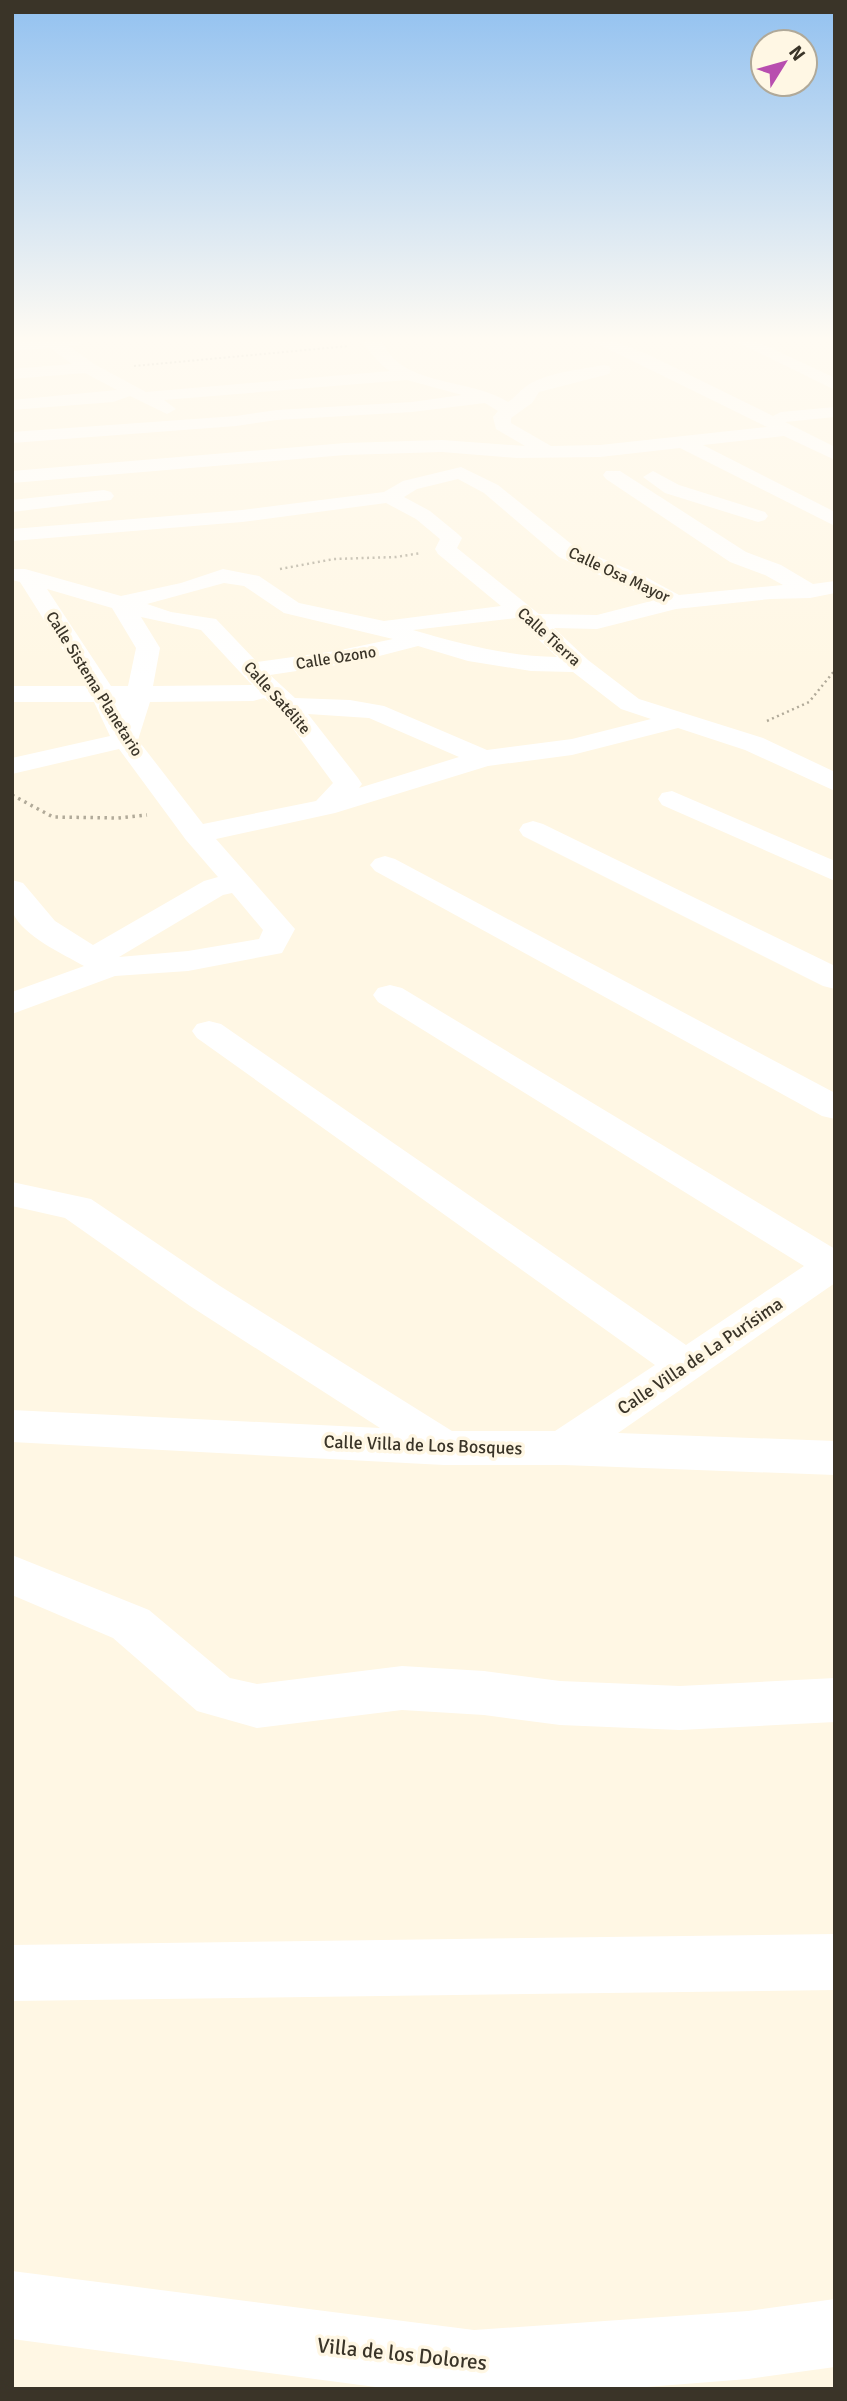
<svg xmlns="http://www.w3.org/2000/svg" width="847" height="2401" viewBox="0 0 847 2401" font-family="Signika,sans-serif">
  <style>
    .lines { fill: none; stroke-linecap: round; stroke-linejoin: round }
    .path-far2 { stroke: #b1aa99; stroke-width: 2; stroke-dasharray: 2 2.5; stroke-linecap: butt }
    .path-far1 { stroke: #b1aa99; stroke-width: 2.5; stroke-dasharray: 2 3.5; stroke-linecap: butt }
    .path { stroke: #b1aa99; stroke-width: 3.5; stroke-dasharray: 2.5 4.5; stroke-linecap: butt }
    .minor { fill: #fff; fill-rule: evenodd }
    .labels { text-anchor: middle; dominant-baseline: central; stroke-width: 7; stroke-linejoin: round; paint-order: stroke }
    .far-street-label { font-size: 16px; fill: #3a3428; stroke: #fff7e4 }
    .street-label { font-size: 18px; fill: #3a3428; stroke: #fff7e4 }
    .near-street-label { font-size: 21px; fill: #3a3428; stroke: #fff7e4 }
  </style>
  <rect width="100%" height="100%" fill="#fff7e4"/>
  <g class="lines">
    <path class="path-far2" d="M134,366L349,346"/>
    <g class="path-far1">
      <path d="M280,569L334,559L396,557L421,553"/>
      <path d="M767,721L809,702L835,670"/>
    </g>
    <path class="path" d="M12,795L53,817L118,818L147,815"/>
    <g class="minor">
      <path d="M12,341H84L82,344L69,346L94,364L146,392L390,371C378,364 370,350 361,341H381C385,347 389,354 394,359C421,385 475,381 508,402C516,397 521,389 528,385C549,372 580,370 603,365L609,366L611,370L609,374L539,392L532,403L511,418V423L551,446L600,445L767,427L592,341H614L647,354L773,416L781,412L835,407V417L785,422L835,447V460L784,436L703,445L835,512V526L680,448L600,457L517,458L442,452L345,455L12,483V471L345,443L442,440L525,446L496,429L493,417L498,411L485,403L412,412L277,420L236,426L12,443V432L236,416L277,410L412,402L462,395L407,380L164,400L176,409L167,414L130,396L113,402L12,410V400L117,390L85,373L12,379V369L72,364L50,348L12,351Z"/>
      <path d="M735,341H756L835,378V390Z"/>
      <path d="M461,467L498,485L575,547L644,576L679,595L783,585L765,575L730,562L606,479L603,475L606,471H620L746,552L781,565L813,584L835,581V593L810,598L770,599L676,609L597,629L554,628L588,660L639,699L763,738L835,772V791L745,750L678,728L572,755L488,766L335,813L216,839L295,929L282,953L188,971L115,976L12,1014V992L84,966C63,954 23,936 13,913C9,905 12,889 12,880L23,883L55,921L93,945L204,881L218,877L186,840L119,749L12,774V758L110,736L94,702H12V686H86L20,582L12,580V569H25L121,596L181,583L223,569L259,576L299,603L384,621L501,606L438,554L435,549L440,539L416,519L386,503L242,522L12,541V529L242,510L384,492L403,481ZM458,479L484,493L559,557L655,600L597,615L539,614L457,548L462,538L458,534L430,511L404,497L417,489ZM224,583L244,586L284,613L393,639L336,651L257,662L216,619L171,612L147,604ZM47,589L112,608L136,648L128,686H111ZM141,617L201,630L252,685L153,686L160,648ZM516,618L557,657C507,656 461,644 413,630ZM418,646L468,661L531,671L573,672L621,709L651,719L572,739L487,750L384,706L350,700L295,698L270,675L356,662ZM264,698L280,711L333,783L316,801L203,824L138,740L150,702L253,701ZM308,714L369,718L459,757L359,788L362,784L358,778ZM232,893L263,930L259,939L188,951L119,957L223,895Z"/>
      <path d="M653,471L679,485L765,512L768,516L765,520L758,522L665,493L643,477Z"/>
      <path d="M104,490L111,492L114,496L111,500L12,512V500Z"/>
      <path d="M672,791L835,861V881L662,805L658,799L662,793Z"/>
      <path d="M533,821L543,824L835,966V989L823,986L523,836L519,830L523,824Z"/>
      <path d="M385,856L395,859L835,1093V1119L822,1116L375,871L370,865L375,859Z"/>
      <path d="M390,985L402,988L835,1249V1283L618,1433L835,1441V1475L564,1465H444L12,1442V1410L380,1428L190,1306L65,1218L12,1206V1182L91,1199L220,1286L452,1431H555L655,1365L197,1038L192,1031L197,1024L209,1021L221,1024L686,1345L804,1266L378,1002L373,995L378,988Z"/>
      <path d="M12,1555L149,1610L230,1678L257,1684L402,1666L484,1671L560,1681L680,1686L835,1678V1722L680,1730L560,1725L484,1715L402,1710L257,1728L197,1711L113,1638L12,1595Z"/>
      <path d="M835,1934V1990L12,2001V1945Z"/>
      <path d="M12,2271L474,2330L748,2311L835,2299V2367L748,2379L621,2389H391L12,2339Z"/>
    </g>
  </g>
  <linearGradient id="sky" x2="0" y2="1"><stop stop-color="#92c1f0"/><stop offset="0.5" stop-color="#fffbf3"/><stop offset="1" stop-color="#fffbf3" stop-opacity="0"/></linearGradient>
  <rect width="847" height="677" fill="url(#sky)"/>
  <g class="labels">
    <g class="far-street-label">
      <text transform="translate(619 575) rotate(25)">Calle Osa Mayor</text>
      <text transform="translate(549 637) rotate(42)">Calle Tierra</text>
      <text transform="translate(336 658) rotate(-9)">Calle Ozono</text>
      <text transform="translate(94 684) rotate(58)">Calle Sistema Planetario</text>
      <text transform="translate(277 698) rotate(48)">Calle Satélite</text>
    </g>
    <g class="street-label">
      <text transform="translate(700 1356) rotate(-34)">Calle Villa de La Purísima</text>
      <text transform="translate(423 1445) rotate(2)">Calle Villa de Los Bosques</text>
    </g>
    <g class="near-street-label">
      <text transform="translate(402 2354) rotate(6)">Villa de los Dolores</text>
    </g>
  </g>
  <rect width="847" height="2401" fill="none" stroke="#3a3428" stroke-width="28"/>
  <g transform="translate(784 63) rotate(53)"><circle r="33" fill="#fff7e4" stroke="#b0a999" stroke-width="2"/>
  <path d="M0-5L12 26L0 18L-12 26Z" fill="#b84eaf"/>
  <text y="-10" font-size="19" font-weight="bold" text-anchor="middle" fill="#3a3428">N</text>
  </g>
</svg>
